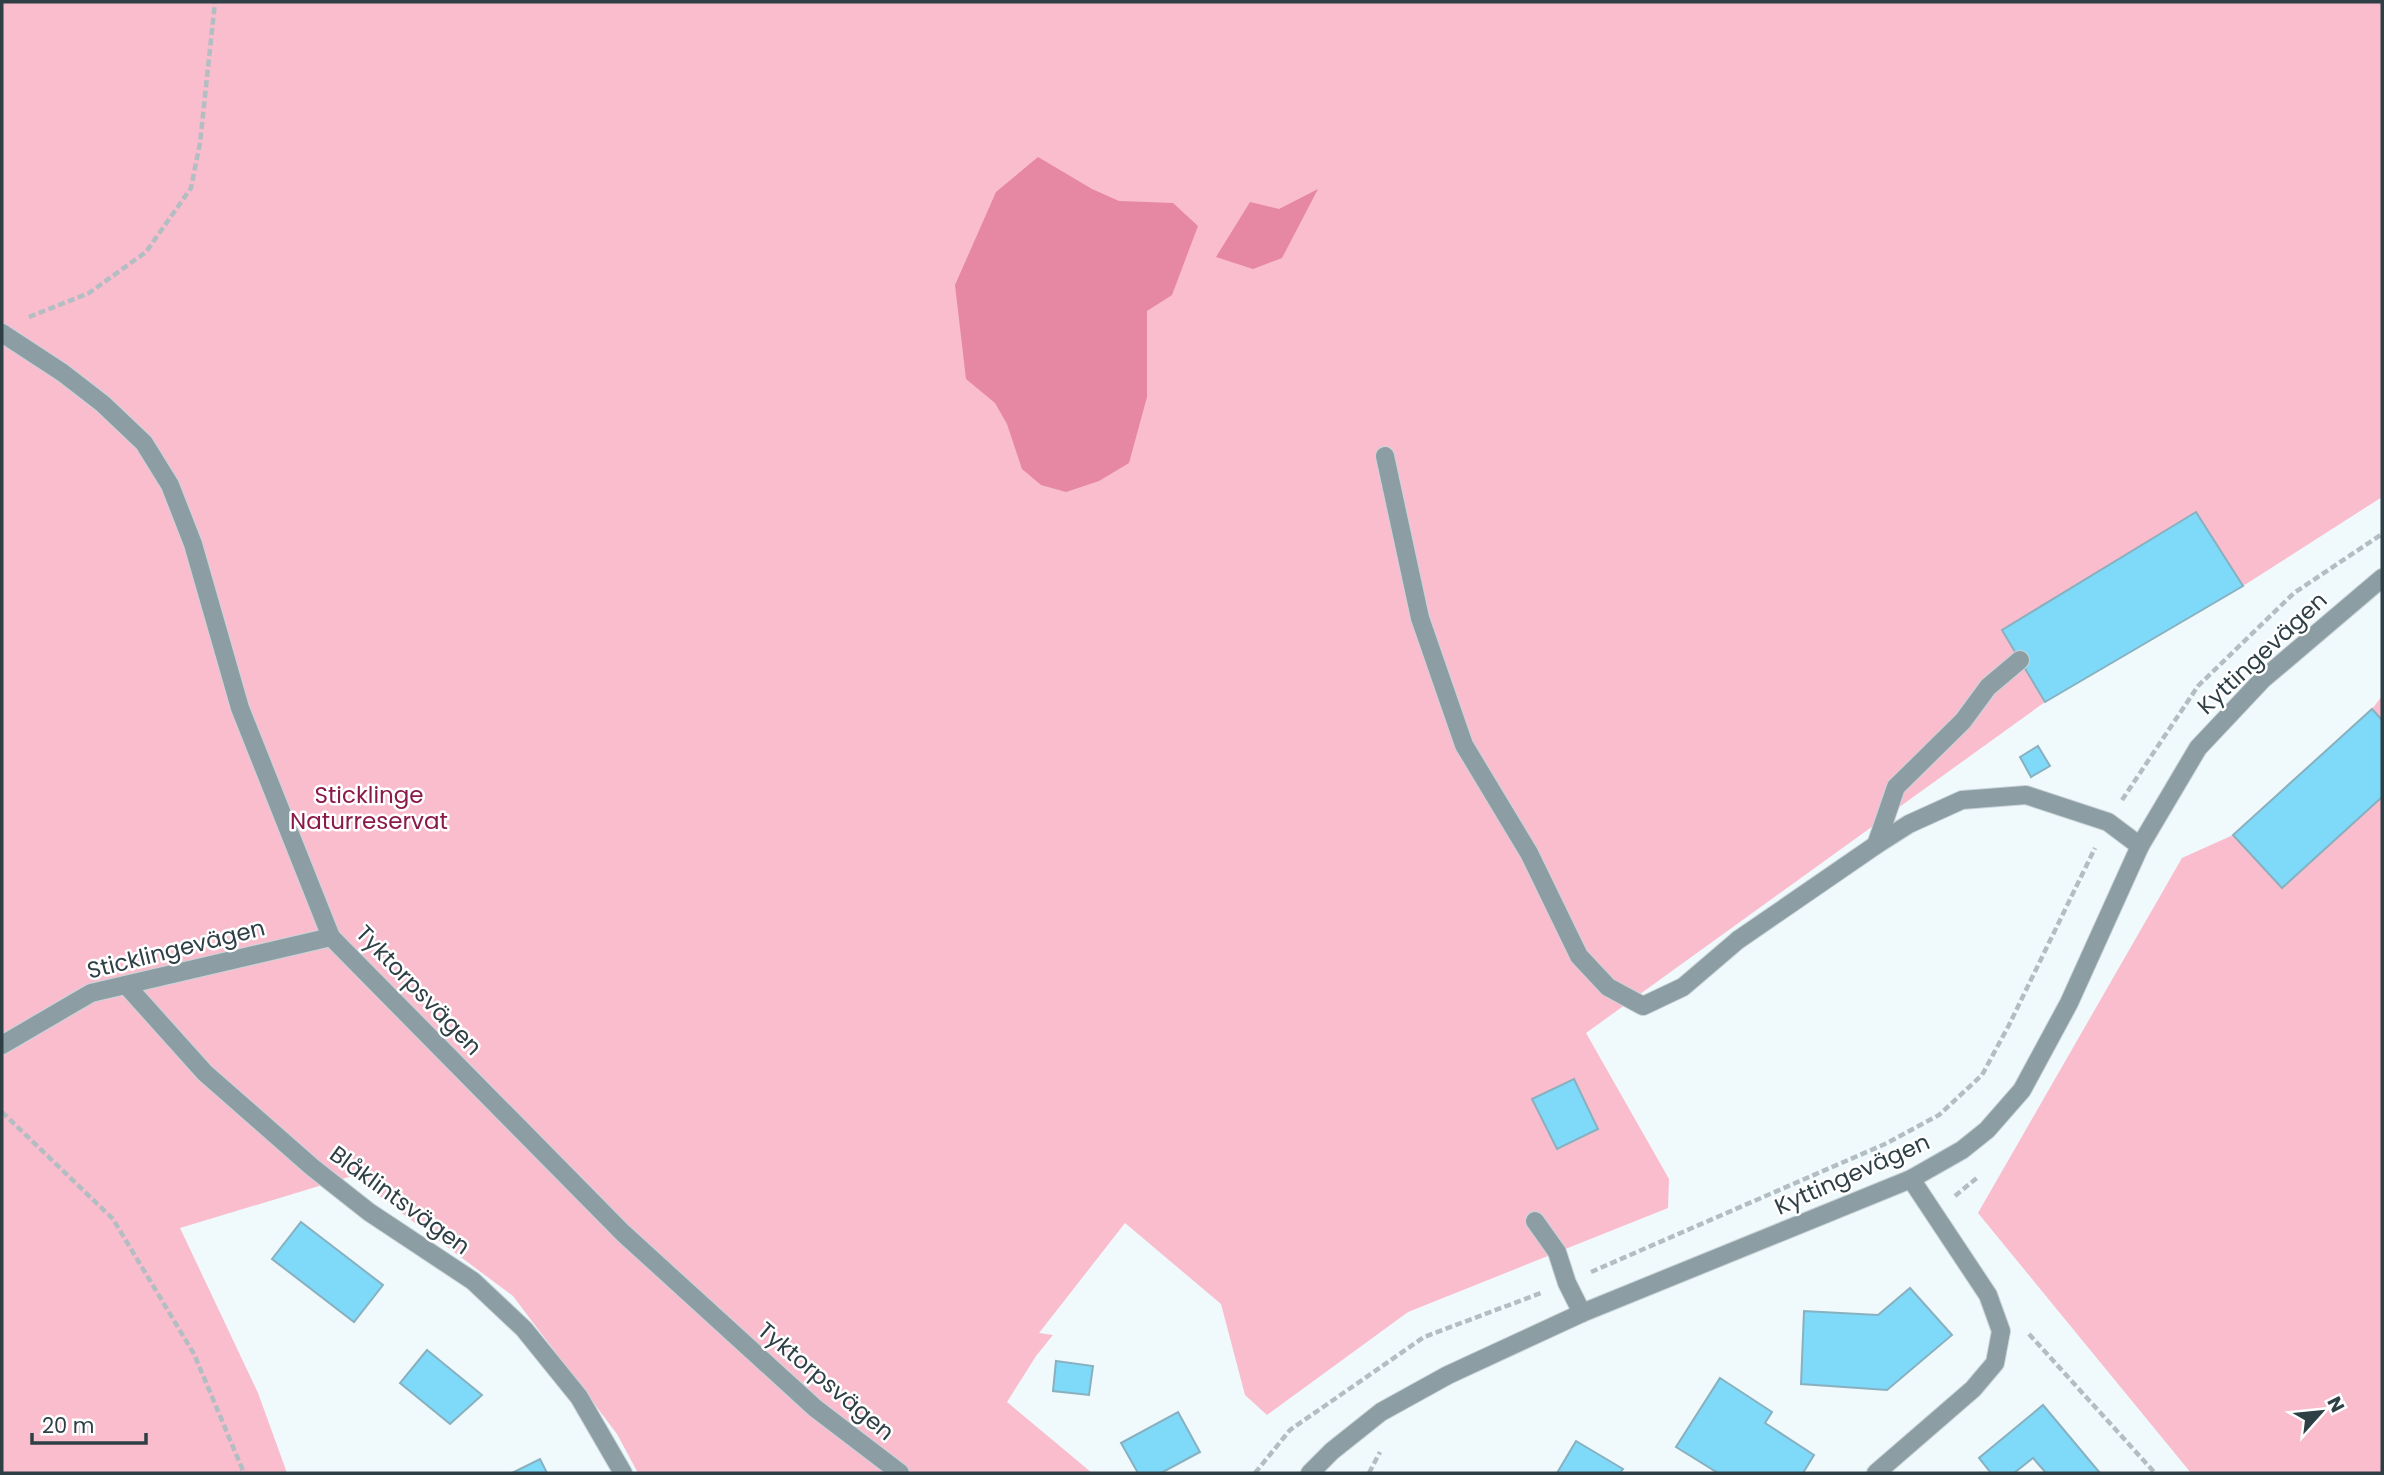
<svg xmlns="http://www.w3.org/2000/svg" width="2384" height="1475" viewBox="0 0 2384 1475" font-family="Poppins,sans-serif">
  <style>
    .green { fill: #f9bdcd }
    .water { fill: #e687a4 }
    .building { fill: #7fd9f8; stroke: #88b1c0; stroke-width: 2 }
    .lines { fill: none; stroke-linecap: round; stroke-linejoin: round }
    .minor-casing { stroke: #c9d4d8; stroke-width: 20 }
    .path { stroke: #b2bec2; stroke-width: 4.5; stroke-dasharray: 7 3.5; stroke-linecap: butt }
    .minor { stroke: #8c9da4; stroke-width: 18 }
    .labels { text-anchor: middle; dominant-baseline: central; stroke-width: 5; stroke-linejoin: round; paint-order: stroke }
    .street-label { font-size: 23px; fill: #2e3f46; stroke: #fff }
    .park-label { font-size: 23px; fill: #8a1a49; stroke: #fff }
  </style>
  <rect width="100%" height="100%" fill="#f0f9fc"/>
  <g class="green">
    <path d="M2,2H2382V497L2243,586L2045,702L1586,1033L1669,1179L1668,1208L1408,1312L1267,1415L1245,1395L1221,1304L1125,1223L1039,1333L1053,1335L1036,1356L1007,1402L1092,1473H638L617,1434L513,1296L352,1176L180,1228L258,1393L287,1473H2Z"/>
    <path d="M2382,696V1473H2191L1978,1213L2182,858L2233,835L2372,709Z"/>
  </g>
  <g class="water">
    <path d="M1038,157L1092,189L1119,201L1173,203L1198,226L1172,295L1147,311V397L1129,463L1099,481L1066,492L1041,485L1022,469L1007,424L995,403L966,379L955,285L996,192Z"/>
    <path d="M1318,189L1282,258L1253,269L1216,257L1250,202L1279,209Z"/>
  </g>
  <g class="building">
    <path d="M2196,512L2243,586L2045,702L2002,630Z"/>
    <path d="M2372,709L2382,720V797L2282,888L2233,835Z"/>
    <path d="M2038,746L2050,766L2031,777L2020,757Z"/>
    <path d="M1574,1079L1598,1129L1557,1149L1532,1099Z"/>
    <path d="M301,1222L383,1285L354,1322L272,1259Z"/>
    <path d="M1910,1288L1952,1335L1887,1390L1801,1384L1804,1311L1878,1315Z"/>
    <path d="M427,1350L482,1395L450,1424L400,1383Z"/>
    <path d="M1056,1361L1093,1366L1089,1395L1053,1391Z"/>
    <path d="M1720,1378L1772,1412L1765,1423L1814,1455L1803,1473H1718L1676,1447Z"/>
    <path d="M2043,1405L2100,1473H2046L2033,1458L2014,1473H1991L1979,1458Z"/>
    <path d="M1178,1412L1200,1452L1161,1473H1138L1121,1443Z"/>
    <path d="M1576,1441L1623,1469L1620,1473H1557Z"/>
    <path d="M540,1459L547,1473H512Z"/>
  </g>
  <g class="lines">
    <g class="minor-casing">
      <g id="minor">
        <path d="M2,333L63,373L103,404L144,443L170,485L193,544L240,708L331,937L623,1233L815,1408L900,1473"/>
        <path d="M1385,456L1420,618L1464,745L1529,853L1579,956L1608,987L1643,1006L1683,987L1738,940L1876,845L1909,824L1962,800L2026,795L2108,822L2140,846"/>
        <path d="M1876,845L1896,787L1963,721L1988,687L2020,660"/>
        <path d="M126,985L205,1073L312,1167L369,1212L473,1281L524,1329L579,1397L623,1473"/>
        <path d="M2,1045L91,993L331,937"/>
        <path d="M1535,1221L1557,1252L1567,1283L1582,1313"/>
        <path d="M1310,1473L1332,1451L1381,1412L1448,1375L1582,1313L1911,1179L1962,1150L1987,1130L2022,1090L2069,1003L2140,846L2198,748L2262,680L2382,578"/>
        <path d="M1876,1473L1973,1389L1995,1363L2001,1331L1988,1295L1911,1179"/>
      </g>
    </g>
    <g class="path">
      <path d="M29,317L89,293L146,252L191,188L200,143L215,2"/>
      <path d="M2122,800L2198,686L2294,593L2382,534"/>
      <path d="M2,1112L113,1219L194,1354L244,1473"/>
      <path d="M1955,1196L1978,1177"/>
      <path d="M1591,1272L1885,1144L1939,1115L1982,1075L2009,1025L2095,848"/>
      <path d="M2029,1334L2155,1473"/>
      <path d="M1255,1473L1290,1430L1424,1337L1541,1293"/>
      <path d="M1369,1473L1380,1452"/>
    </g>
    <use href="#minor" class="minor"/>
  </g>
  <g class="labels">
    <g class="street-label">
      <text transform="translate(2262 653) rotate(-43)">Kyttingevägen</text>
      <text transform="translate(176 949) rotate(-14)">Sticklingevägen</text>
      <text transform="translate(419 990) rotate(46)">Tyktorpsvägen</text>
      <text transform="translate(1852 1174) rotate(-24)">Kyttingevägen</text>
      <text transform="translate(400 1200) rotate(36)">Blåklintsvägen</text>
      <text transform="translate(826 1381) rotate(40)">Tyktorpsvägen</text>
    </g>
    <g class="park-label">
      <text x="369" y="795">Sticklinge<tspan x="369" dy="26">Naturreservat</tspan></text>
    </g>
  </g>
  <rect width="2384" height="1475" fill="none" stroke="#2e3f46" stroke-width="7"/>
  <g transform="translate(2321 1412) rotate(63)" stroke="#ffffff" stroke-width="5" paint-order="stroke">
  <path d="M0-5L12 26L0 18L-12 26Z" fill="#2e3f46"/>
  <text y="-10" font-size="19" font-weight="bold" text-anchor="middle" fill="#2e3f46">N</text>
  </g>
  <path d="M32 1433v10h114v-10" fill="none" stroke="#2e3f46" stroke-width="3.5"/>
  <text x="42" y="1433" font-size="21" fill="#2e3f46" stroke="#ffffff" stroke-width="5" paint-order="stroke">20 m</text>
</svg>
